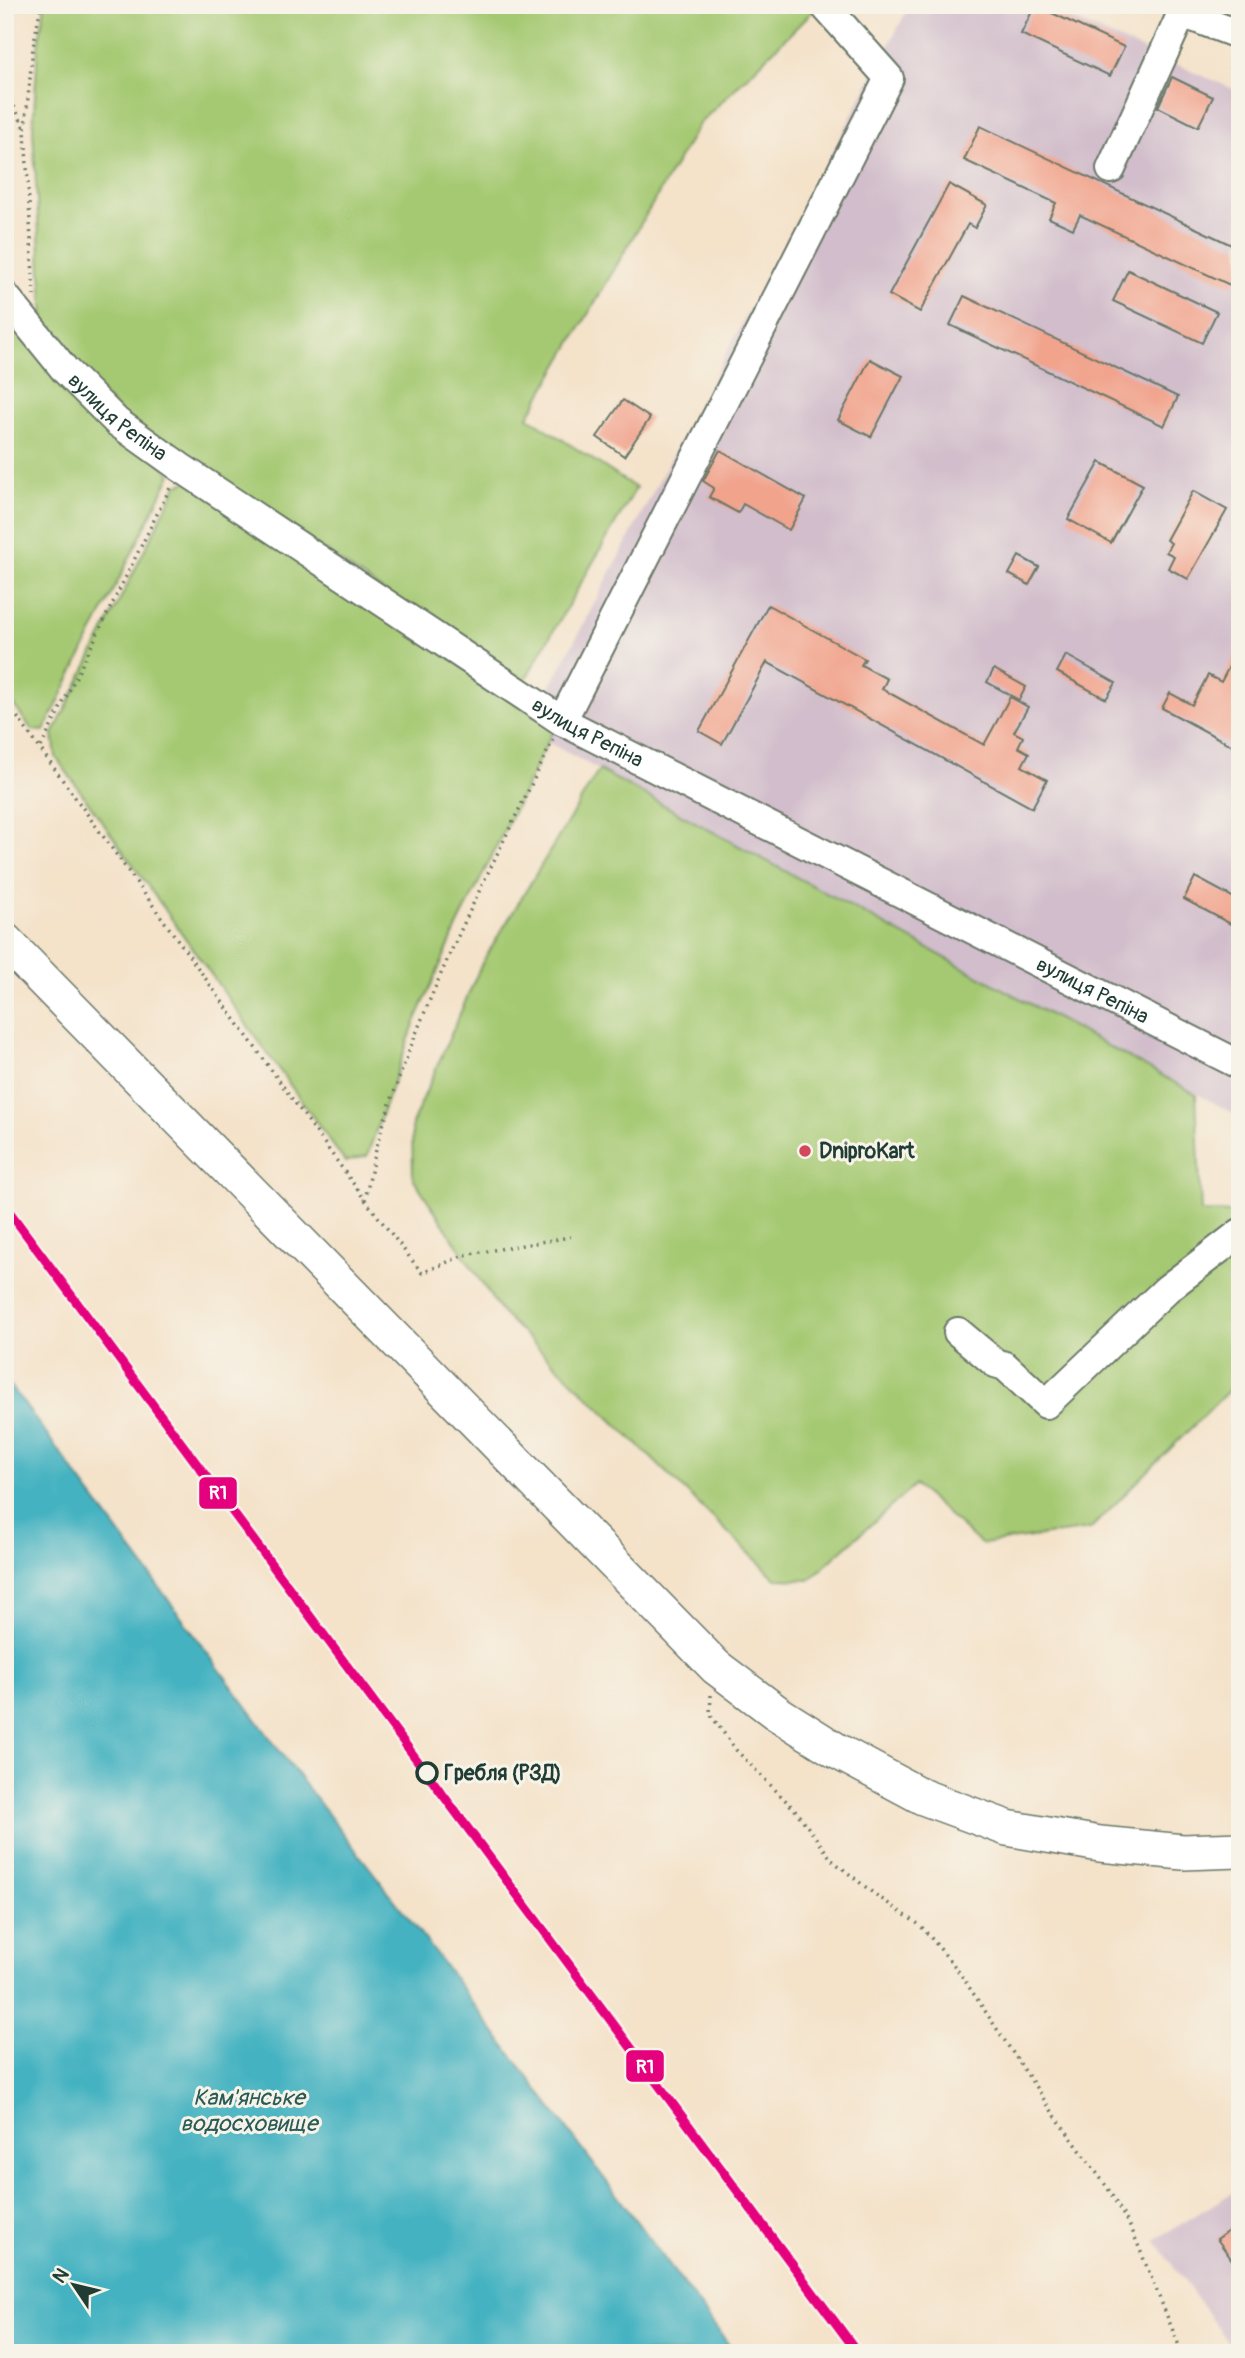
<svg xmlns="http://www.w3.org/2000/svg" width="1245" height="2358" viewBox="0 0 1245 2358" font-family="Pangolin,sans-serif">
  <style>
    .industrial { fill: #d1bdcb }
    .green { fill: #a5c972; stroke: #628353; stroke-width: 2 }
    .water { fill: #44b2c1; stroke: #32787a; stroke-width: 2 }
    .building { fill: #f1a38c }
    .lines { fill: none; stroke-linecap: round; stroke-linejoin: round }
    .minor-casing { stroke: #6a7768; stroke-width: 32 }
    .major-casing { stroke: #6a7768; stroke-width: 38 }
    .path { stroke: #6a7768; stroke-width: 3.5; stroke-dasharray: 2 5; stroke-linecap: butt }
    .minor { stroke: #fff; stroke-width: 28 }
    .major { stroke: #fff; stroke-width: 35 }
    .rail-1-casing { stroke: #f7f3e8; stroke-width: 14 }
    .rail-1 { stroke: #e5007d; stroke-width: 9 }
    .poi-dot { fill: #d1495b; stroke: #f7f3e8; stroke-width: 2.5 }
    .stop-dot { fill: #f7f3e8; stroke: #1f3d34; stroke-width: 3.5 }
    .labels { text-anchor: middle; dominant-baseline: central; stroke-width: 6; stroke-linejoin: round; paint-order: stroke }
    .street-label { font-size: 21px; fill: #1f3d34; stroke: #f7f3e8 }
    .poi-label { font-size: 21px; font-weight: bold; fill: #1f3d34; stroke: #f7f3e8; text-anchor: start }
    .stop-label { font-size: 21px; font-weight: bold; fill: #1f3d34; stroke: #f7f3e8; text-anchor: start }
    .water-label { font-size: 23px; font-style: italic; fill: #285a57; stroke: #f7f3e8 }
    .line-badge { stroke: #f7f3e8; stroke-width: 2.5 }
    .badge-label { font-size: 19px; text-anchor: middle; font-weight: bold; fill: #fff }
  </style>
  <rect width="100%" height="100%" fill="#f7f3e8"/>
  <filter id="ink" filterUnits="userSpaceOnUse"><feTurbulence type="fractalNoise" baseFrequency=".0143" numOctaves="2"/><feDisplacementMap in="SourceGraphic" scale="14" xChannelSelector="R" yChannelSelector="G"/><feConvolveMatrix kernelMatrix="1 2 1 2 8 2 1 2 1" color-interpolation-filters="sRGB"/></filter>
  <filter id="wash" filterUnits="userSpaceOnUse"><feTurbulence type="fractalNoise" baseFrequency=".00686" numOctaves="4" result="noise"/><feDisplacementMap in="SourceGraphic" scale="28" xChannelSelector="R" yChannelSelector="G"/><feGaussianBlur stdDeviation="1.57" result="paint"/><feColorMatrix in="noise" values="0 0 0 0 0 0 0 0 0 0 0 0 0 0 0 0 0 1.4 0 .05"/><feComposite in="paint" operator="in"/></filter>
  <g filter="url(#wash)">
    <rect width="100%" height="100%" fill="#f4e2c9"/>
    <g class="industrial">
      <path d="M910,5H1040L1240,92V1117L527,731Z"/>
      <path d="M1240,2188V2353H1236L1155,2240Z"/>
    </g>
    <g class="green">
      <path d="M45,5H812L815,9L699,124L528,417L636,488L522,685L122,414L73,365L44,323L33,130L38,47Z"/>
      <path d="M5,311L171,474L44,731L32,730L5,693Z"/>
      <path d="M188,481L549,725L552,733L458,925L414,1024L367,1156L345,1162L56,757L53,734L177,485Z"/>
      <path d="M599,770L1196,1094L1201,1212L1240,1213V1379L1090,1529L981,1544L915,1485L809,1580L776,1579L501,1312L413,1178L412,1124L482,963Z"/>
    </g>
    <path class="water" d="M5,1378L287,1761L427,1942L735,2353H5Z"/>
    <g id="blocks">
      <g class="building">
        <path d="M1035,5L1124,47L1110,76L1021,34Z"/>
        <path d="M1172,77L1213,97L1198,127L1158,107Z"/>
        <path d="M980,126L1240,249V271L1232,286L1080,215L1073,229L1049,218L1056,203L964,160Z"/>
        <path d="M949,184L987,205L975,228L968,224L920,312L889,295Z"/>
        <path d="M1128,270L1217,312L1202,343L1113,301Z"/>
        <path d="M964,296L1178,397L1164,426L950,325Z"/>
        <path d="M870,359L903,376L871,437L838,420Z"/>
        <path d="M623,400L650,418L624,456L597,437Z"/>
        <path d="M720,450L806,499L789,530L743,504L738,513L709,497L714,488L703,481Z"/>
        <path d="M1100,462L1143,485L1111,543L1068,519Z"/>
        <path d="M1193,491L1227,510L1188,579L1168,568L1174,556L1166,552L1171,543L1166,540Z"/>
        <path d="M1019,556L1039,567L1029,585L1009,574Z"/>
        <path d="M768,605L865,659L861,665L887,679L882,689L984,745L1010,697L1028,707L1014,732L1023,737L1018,747L1029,753L1022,766L1047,780L1032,808L767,662L722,744L699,731Z"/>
        <path d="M1240,646V750L1162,708L1170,693L1192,705L1208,675L1221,682Z"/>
        <path d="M1066,655L1116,683L1106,699L1057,672Z"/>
        <path d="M994,669L1026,687L1019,700L987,682Z"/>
        <path d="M1195,877L1240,901V929L1184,899Z"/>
        <path d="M1240,2223V2271L1217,2239Z"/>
      </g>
    </g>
  </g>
  <g filter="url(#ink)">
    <use href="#blocks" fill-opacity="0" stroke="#6a7768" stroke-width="2"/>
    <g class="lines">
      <g class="minor-casing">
        <g id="minor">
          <path d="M1176,5L1182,13L1240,35"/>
          <path d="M1111,169L1182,13"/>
          <path id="s1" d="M5,296L65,370L117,422L180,467L562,721L1240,1065"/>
          <path d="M562,721L889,78L824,5"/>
          <path d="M958,1332L995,1363L1005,1366L1046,1404L1167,1289L1240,1233"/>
        </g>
      </g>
      <g class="major-casing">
        <path id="major" d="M5,941L716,1667L777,1713L837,1751L923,1797L1007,1828L1100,1844L1183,1852L1240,1850"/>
      </g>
      <g class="path">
        <path d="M5,87L24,127"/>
        <path d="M34,296L25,129L33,47L41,5"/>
        <path d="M5,700L365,1200L422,1273L464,1255L570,1237"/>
        <path d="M41,747L170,488"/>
        <path d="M365,1200C370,1178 374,1154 381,1132C423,996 491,868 553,740"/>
        <path d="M711,1695L710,1714L736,1750L796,1811L832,1860L873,1893L921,1926L957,1969L1053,2113L1107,2187L1132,2230L1182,2353"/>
      </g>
      <use href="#minor" class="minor"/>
      <use href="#major" class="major"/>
      <g class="rail-1-casing">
        <path id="rail-1" d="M5,1206L858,2353"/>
      </g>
      <use href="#rail-1" class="rail-1"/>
    </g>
  </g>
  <circle class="poi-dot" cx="805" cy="1151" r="7"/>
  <circle class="stop-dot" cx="427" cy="1773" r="10"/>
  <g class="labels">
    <g class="street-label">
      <text stroke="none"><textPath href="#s1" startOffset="166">вулиця Репіна</textPath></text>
      <text stroke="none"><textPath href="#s1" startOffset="733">вулиця Репіна</textPath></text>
      <text stroke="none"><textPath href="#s1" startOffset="1300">вулиця Репіна</textPath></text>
    </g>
    <g class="poi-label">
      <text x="819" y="1151">DniproKart</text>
    </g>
    <g class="stop-label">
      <text x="444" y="1773">Гребля (РЗД)</text>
    </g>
    <g class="water-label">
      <text x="249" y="2097">Кам'янське<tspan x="249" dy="26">водосховище</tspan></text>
    </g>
  </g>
  <g class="line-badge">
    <rect x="198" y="1476" width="40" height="34" rx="7" fill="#e5007d"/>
    <rect x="625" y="2049" width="40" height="34" rx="7" fill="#e5007d"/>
  </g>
  <g class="badge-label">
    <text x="218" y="1499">R1</text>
    <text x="645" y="2073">R1</text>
  </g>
  <rect width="1245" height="2358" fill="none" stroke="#f7f3e8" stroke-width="28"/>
  <g transform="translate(74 2285) rotate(305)" stroke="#f7f3e8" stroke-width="5" paint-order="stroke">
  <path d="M0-5L12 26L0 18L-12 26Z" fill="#1f3d34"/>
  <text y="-10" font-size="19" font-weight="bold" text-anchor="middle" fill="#1f3d34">N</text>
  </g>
</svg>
